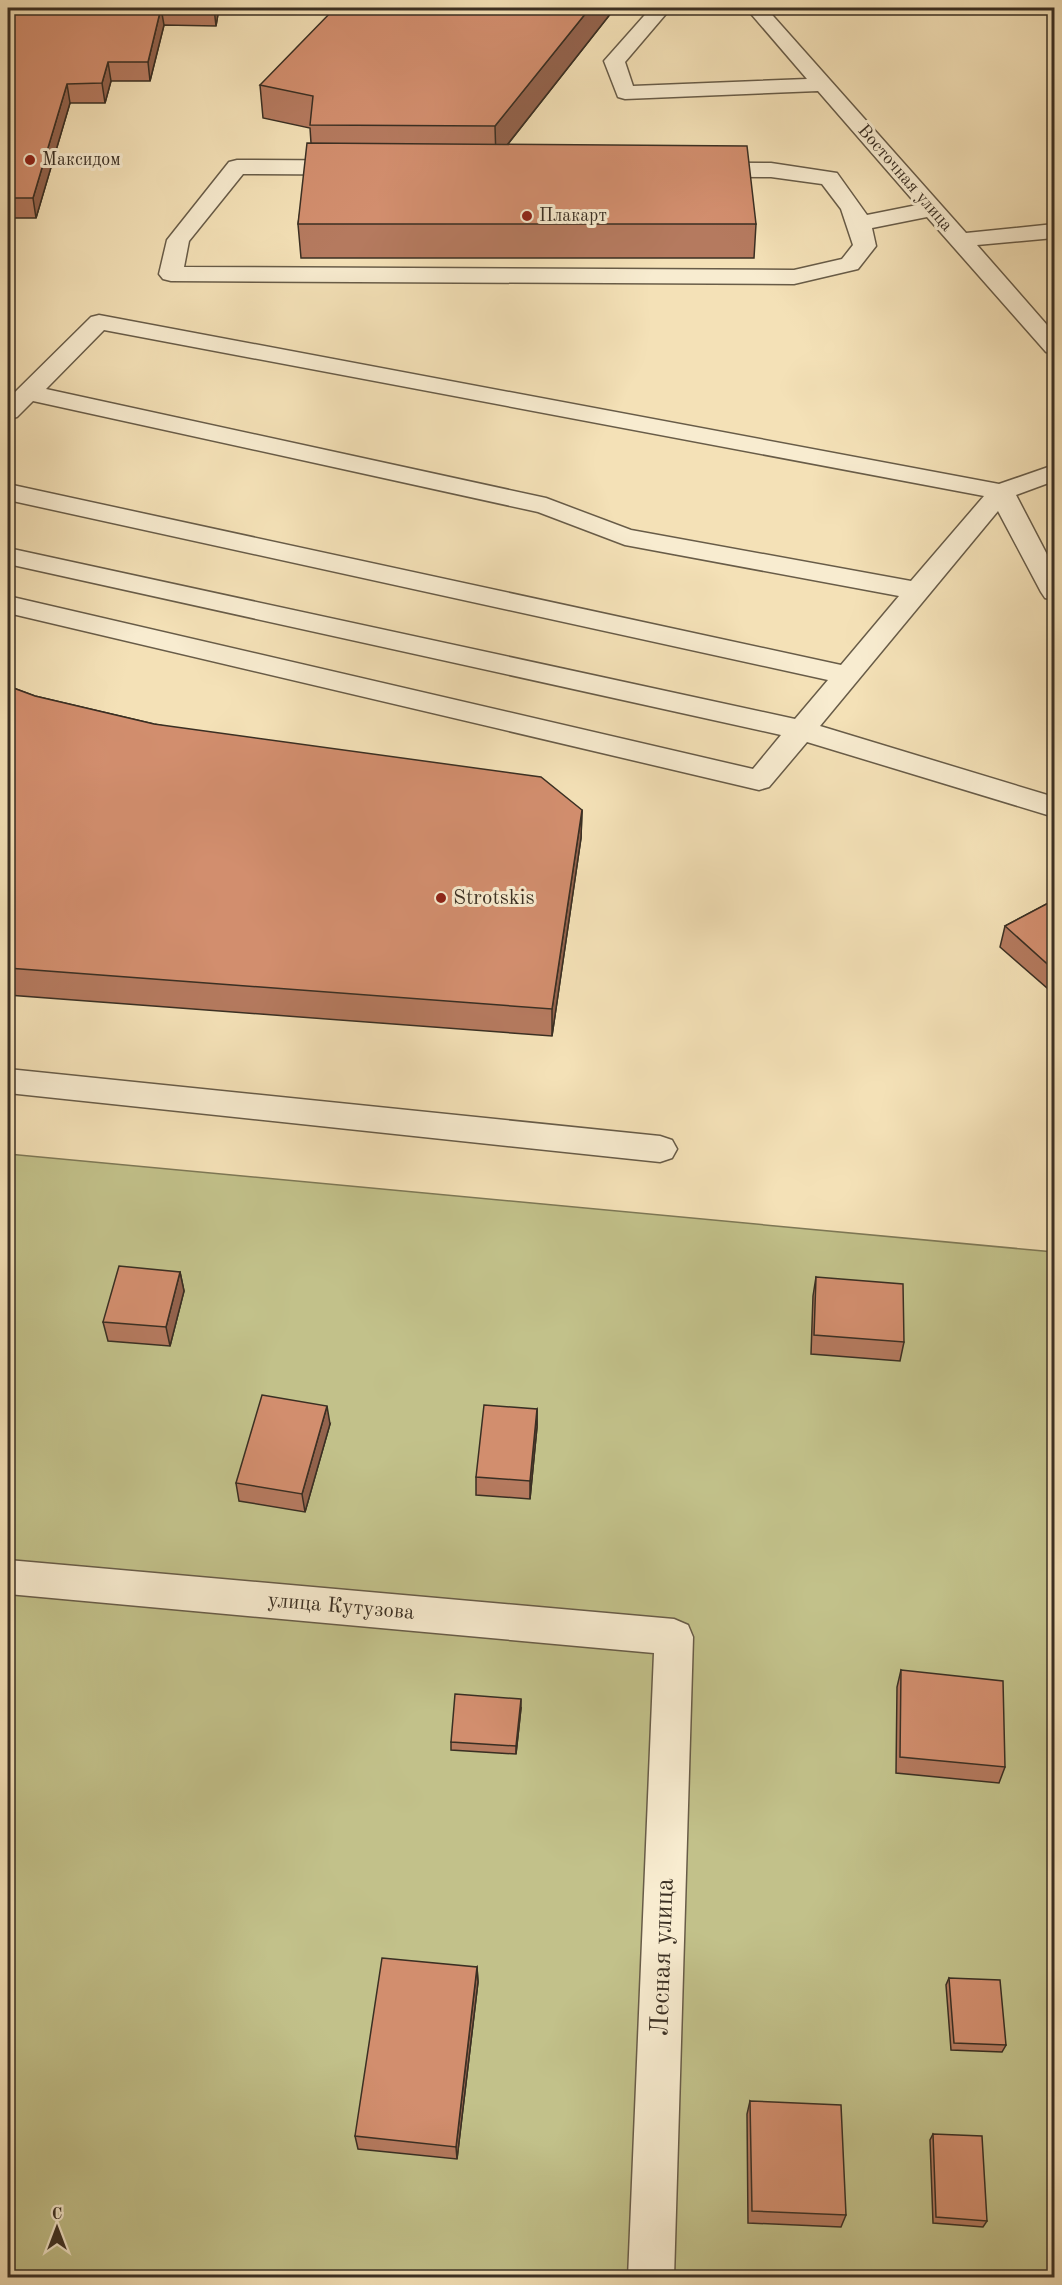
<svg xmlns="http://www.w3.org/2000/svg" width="1062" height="2285" viewBox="0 0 1062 2285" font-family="'Old Standard TT',serif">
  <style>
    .green { fill: #c2c18a; stroke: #7e7856; stroke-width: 1.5 }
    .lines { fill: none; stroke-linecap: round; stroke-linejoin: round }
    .minor-casing { stroke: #685c48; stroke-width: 3 }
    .minor { fill: #f8ecd0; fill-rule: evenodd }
    .wall { fill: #b57a5f; stroke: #3a2f23; stroke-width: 1.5 }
    .shaded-wall { fill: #93634d; stroke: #3a2f23; stroke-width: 1.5 }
    .building { fill: #d28e6e; stroke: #3a2f23; stroke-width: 1.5 }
    .poi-dot { fill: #8f2418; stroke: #f8ecd0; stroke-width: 2 }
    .labels { text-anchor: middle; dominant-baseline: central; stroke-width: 6; stroke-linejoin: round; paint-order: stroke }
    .far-poi-label { font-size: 18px; fill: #3a2f23; stroke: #f8ecd0; text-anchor: start }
    .far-street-label { font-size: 18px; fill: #3a2f23; stroke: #f8ecd0 }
    .poi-label { font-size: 21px; fill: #3a2f23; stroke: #f8ecd0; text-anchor: start }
    .street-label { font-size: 21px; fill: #3a2f23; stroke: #f8ecd0 }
    .near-street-label { font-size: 26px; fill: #3a2f23; stroke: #f8ecd0 }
  </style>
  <rect width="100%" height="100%" fill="#f4e1b7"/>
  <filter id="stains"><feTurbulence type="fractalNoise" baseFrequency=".00333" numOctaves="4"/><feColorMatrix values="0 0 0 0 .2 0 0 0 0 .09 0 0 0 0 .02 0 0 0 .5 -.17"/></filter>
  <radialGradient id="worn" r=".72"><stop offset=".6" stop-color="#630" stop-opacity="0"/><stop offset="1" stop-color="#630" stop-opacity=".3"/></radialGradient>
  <path class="green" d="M8,1154L1054,1252V2277H8Z"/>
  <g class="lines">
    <g class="minor-casing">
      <g id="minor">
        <path d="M651,8H671L625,62L633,86L807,79L746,8H766L966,233L1054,224V238L977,245L1054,333V354L1046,352L927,217L872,228L876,246L858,269L794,284L171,281L163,279L159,274L167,240L229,162L237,160L771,163L837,173L867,215L917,205L818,91L625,99L618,97L604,61ZM243,174L771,177L822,184L841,209L853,245L842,259L794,270L184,267L189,241Z"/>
        <path d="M99,315L999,484L1054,465V481L1016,495L1054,568V600L1045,598L1041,592L998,511L820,726L1054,797V817L807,742L769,787L759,790L8,613V596L753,769L781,735L8,564V548L795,719L828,680L8,500V484L841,665L899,596L625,545L538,512L33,401L17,417L8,419V399L91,317ZM104,330L984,496L911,581L631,530L546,498L46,389Z"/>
        <path d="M8,1069L660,1136L672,1140L677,1149L672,1158L660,1162L8,1093Z"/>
        <path d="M8,1560L674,1619L688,1625L693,1637L674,2278H628L654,1653L8,1594Z"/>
      </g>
    </g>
    <use href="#minor" class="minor"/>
  </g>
  <g class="wall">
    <path d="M8,8H219L216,26L164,25L150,81H111L105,103H70L36,218H8Z"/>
    <path d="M615,8L508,144L756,224L754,258H301L298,224L311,143L310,128L263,118L260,85Z"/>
    <path d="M8,686L35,696L154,724L582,810L581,838L552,1036L8,995Z"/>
    <path d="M1054,900V994L1000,947L1005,926Z"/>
    <path d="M180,1272L184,1291L170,1346L108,1341L103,1322Z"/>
    <path d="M816,1277L904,1342L900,1361L811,1354L813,1296Z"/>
    <path d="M537,1409V1427L530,1499L476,1495V1477Z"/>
    <path d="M330,1424L305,1512L239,1501L236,1483Z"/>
    <path d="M901,1670L1005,1767L999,1783L896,1773L897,1687Z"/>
    <path d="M521,1708L516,1754L451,1750V1742Z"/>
    <path d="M477,1967L478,1982L457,2159L358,2149L355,2136Z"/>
    <path d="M949,1978L1006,2045L1002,2052L951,2050L946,1985Z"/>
    <path d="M750,2101L846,2215L841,2227L748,2223L747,2114Z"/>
    <path d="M933,2134L987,2221L983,2227L933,2223L930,2140Z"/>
  </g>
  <g class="shaded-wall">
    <path d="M161,8L164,25L150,81L148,62Z"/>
    <path d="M214,8H219L216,26Z"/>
    <path d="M590,8H615L496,159L495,126Z"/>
    <path d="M108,62L111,81L105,103L102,83Z"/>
    <path d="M67,84L70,103L36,218L33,198Z"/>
    <path d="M582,810L581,838L552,1036V1009Z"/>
    <path d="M180,1272L184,1291L170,1346L166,1327Z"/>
    <path d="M327,1406L330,1424L305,1512L302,1494Z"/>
    <path d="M537,1409V1427L530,1499V1481Z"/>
    <path d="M521,1699V1708L516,1754V1746Z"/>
    <path d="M477,1967L478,1982L457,2159L456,2147Z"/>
  </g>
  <g class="building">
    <path d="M8,8H161L148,62H108L102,83L67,84L33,198H8Z"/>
    <path d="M335,8H590L495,126L310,125L313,96L260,85Z"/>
    <path d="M307,143L747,146L756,224H298Z"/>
    <path d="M8,686L35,696L154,724L541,777L582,810L552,1009L8,968Z"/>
    <path d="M1054,900V970L1005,926Z"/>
    <path d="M119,1266L180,1272L166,1327L103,1322Z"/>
    <path d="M816,1277L903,1284L904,1342L814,1335Z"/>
    <path d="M262,1395L327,1406L302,1494L236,1483Z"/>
    <path d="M484,1405L537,1409L530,1481L476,1477Z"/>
    <path d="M901,1670L1003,1681L1005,1767L900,1757Z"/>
    <path d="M455,1694L521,1699L516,1746L451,1742Z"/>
    <path d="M382,1958L477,1967L456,2147L355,2136Z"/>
    <path d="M949,1978L1000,1980L1006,2045L954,2043Z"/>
    <path d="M750,2101L841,2105L846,2215L752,2211Z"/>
    <path d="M933,2134L982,2136L987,2221L936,2217Z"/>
    <path d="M8,2271L23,2272L22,2277H8Z"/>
  </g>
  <g class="poi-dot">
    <circle cx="30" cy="160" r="6"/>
    <circle cx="527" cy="216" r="6"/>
    <circle cx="441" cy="898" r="6"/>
  </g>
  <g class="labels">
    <g class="far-poi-label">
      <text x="42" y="160">Максидом</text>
      <text x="539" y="216">Плакарт</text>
    </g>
    <g class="far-street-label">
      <text transform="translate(905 178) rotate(49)">Восточная улица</text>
    </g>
    <g class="poi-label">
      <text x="453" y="898">Strotskis</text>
    </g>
    <g class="street-label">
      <text transform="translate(341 1607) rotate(5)">улица Кутузова</text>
    </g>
    <g class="near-street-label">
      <text transform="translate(663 1957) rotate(-88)">Лесная улица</text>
    </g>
  </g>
  <rect width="1062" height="2285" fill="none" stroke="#f4e1b7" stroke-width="30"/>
  <rect x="9" y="9" width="1044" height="2267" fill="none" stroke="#3a2f23" stroke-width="3"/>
  <rect x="15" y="15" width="1032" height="2255" fill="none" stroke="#3a2f23" stroke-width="1.5"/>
  <g transform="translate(57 2228)" stroke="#f8ecd0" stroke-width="4.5" paint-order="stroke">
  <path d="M0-4.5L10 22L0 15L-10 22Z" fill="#3a2f23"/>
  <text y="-9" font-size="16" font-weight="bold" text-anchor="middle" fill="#3a2f23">С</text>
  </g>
  <rect width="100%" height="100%" filter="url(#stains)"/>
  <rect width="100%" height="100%" fill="url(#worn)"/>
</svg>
